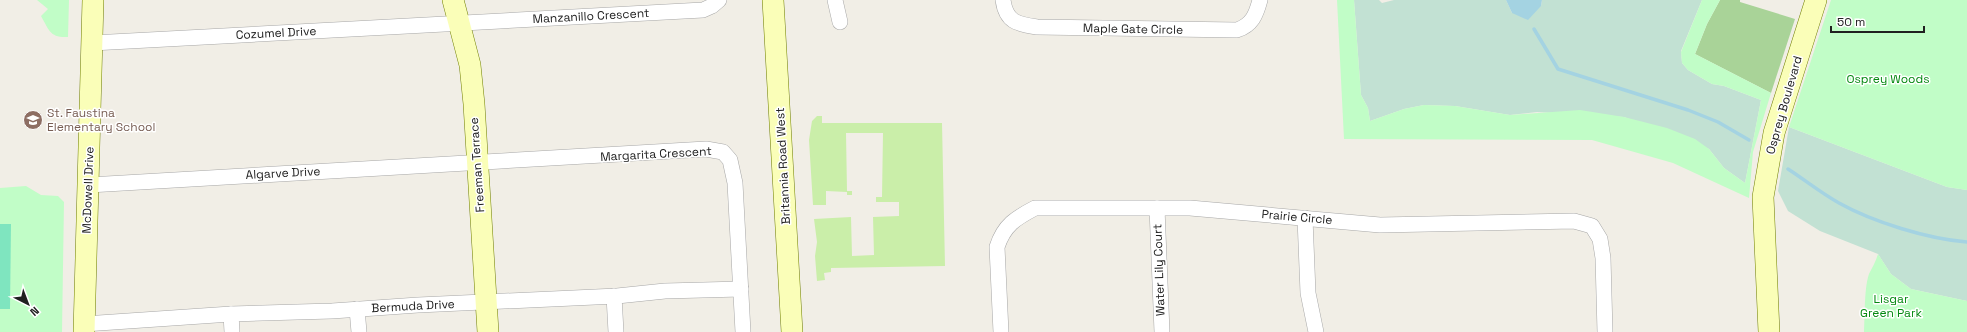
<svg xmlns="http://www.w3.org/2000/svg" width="1967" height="332" viewBox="0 0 1967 332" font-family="'Space Grotesk',sans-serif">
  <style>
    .grass { fill: #caeea9 }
    .forest { fill: #a9d398 }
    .wetland { fill: #c2e1d3 }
    .park { fill: #c1fdc7 }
    .pitch { fill: #7fe5bf }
    .water { fill: #a4d3e2 }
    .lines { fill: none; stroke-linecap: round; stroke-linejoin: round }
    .stream { stroke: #a4d3e2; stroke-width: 3.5 }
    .street-casing { stroke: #a7a7a7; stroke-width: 16 }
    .secondary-casing { stroke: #6f7e00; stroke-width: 22 }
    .street { stroke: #fff; stroke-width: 15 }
    .secondary { stroke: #fafeb8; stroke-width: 21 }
    .labels { text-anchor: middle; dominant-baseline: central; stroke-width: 3; stroke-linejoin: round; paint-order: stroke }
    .street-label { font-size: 12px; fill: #202020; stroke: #fff }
    .park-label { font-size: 12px; fill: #048910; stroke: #fff }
    .education-label { font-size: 12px; fill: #785e54; stroke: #fff; text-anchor: start }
  </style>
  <rect width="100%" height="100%" fill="#f1eee6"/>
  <path class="grass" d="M817,116H822V123H942L945,266L831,268V272L824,273L825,280L817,281L815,256L817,242L814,219L851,217L852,256L874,255L873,217L899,216V202H876V197H882L883,133H846L847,191H852V195H847V192L826,191V205H813L809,140L812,121Z"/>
  <path class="forest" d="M1720,0H1740V2L1795,19L1771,93L1695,54L1707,24Z"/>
  <g class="wetland">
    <path d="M1354,0H1379L1382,3L1394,0H1506L1512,13L1541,6L1542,0H1702L1681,51L1682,63L1688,70L1712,84L1724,86L1761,100L1745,183L1724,168L1709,149L1624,117L1537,112L1510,115L1455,106L1424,105L1404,109L1370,121L1368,108L1361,95Z"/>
    <path d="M1789,127L1947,187L1967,190V301L1911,289L1891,274L1878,254L1820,231L1788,211L1778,191Z"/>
  </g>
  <g class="park">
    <path d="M37,0H69L68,37C50,38 49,30 41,16L48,9Z"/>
    <path d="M1337,0H1354L1361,95L1368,108L1370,121L1404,109L1424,105L1455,106L1510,115L1580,110L1624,117L1667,128L1695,139L1709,149L1724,168L1745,183L1761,100L1724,86L1712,84L1688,70L1682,63L1681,52L1702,0H1720L1707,24L1695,54L1771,93L1753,152L1749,198L1673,163L1592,140L1344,139Z"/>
    <path d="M1831,0H1967V190L1947,187L1789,127Z"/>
    <path d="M26,186L41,195L58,196L64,202L62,332H0V188Z"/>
    <path d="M1878,254L1891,274L1911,289L1967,301V332H1864C1865,317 1864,288 1869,274C1872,268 1876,261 1878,254Z"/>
  </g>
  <path class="pitch" d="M0,224H11L10,309H0Z"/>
  <path class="water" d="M1506,0H1542L1541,6L1528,20L1512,13Z"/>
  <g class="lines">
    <g class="stream">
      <path d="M1534,29L1558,69L1688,110L1718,122L1749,140"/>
      <path d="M1788,169C1805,180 1821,193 1839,203C1873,222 1928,239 1967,242"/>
    </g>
    <g class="street-casing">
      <g id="street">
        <path d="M835,0L840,22"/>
        <path d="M1003,0C1006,22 1017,24 1037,27L1237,30C1252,25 1256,15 1260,0"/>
        <path d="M92,43L703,10L712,6L719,0"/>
        <path d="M89,185L706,149L723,152L730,160L735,183L743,332"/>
        <path d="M1157,208L1162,332"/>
        <path d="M1305,218L1308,293L1316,332"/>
        <path d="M614,296L616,332"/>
        <path d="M357,309L359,332"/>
        <path d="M231,314L232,332"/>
        <path d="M84,324L231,314L332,311L418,305L617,296L665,291L741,289"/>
        <path d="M1001,332L997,247C1004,225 1016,218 1035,208H1190L1380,225L1574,221L1592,226L1600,239L1603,258L1605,332"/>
      </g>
    </g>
    <g class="secondary-casing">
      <g id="secondary">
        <path d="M453,0L470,65L474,104L488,332"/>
        <path d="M773,0L792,332"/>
        <path d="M84,332L93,0"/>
        <path d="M1769,332L1763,197L1774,133L1816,0"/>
      </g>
    </g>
    <use href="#street" class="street"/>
    <use href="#secondary" class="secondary"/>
  </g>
  <defs>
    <g id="school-disc" transform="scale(1)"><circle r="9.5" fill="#8d6e63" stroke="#fff"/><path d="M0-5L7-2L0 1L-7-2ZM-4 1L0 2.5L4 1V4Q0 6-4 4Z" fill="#fff"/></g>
  </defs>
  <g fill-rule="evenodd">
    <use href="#school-disc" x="33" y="120"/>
  </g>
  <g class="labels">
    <g class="street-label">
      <text transform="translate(591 16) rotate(-3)">Manzanillo Crescent</text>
      <text transform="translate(1133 29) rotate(1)">Maple Gate Circle</text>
      <text transform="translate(276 33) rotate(-3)">Cozumel Drive</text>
      <text transform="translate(1784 105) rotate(-74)">Osprey Boulevard</text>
      <text transform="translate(656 154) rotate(-3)">Margarita Crescent</text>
      <text transform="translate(477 165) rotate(-94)">Freeman Terrace</text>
      <text transform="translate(783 166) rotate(-93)">Britannia Road West</text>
      <text transform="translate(283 173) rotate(-3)">Algarve Drive</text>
      <text transform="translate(88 190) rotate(-88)">McDowell Drive</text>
      <text transform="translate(1297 217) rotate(5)">Prairie Circle</text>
      <text transform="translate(1159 270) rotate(-92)">Water Lily Court</text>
      <text transform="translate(413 306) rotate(-3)">Bermuda Drive</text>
    </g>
    <g class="park-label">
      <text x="1888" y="79">Osprey Woods</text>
      <text x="1891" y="299">Lisgar<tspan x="1891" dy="14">Green Park</tspan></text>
    </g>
    <g class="education-label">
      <text x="47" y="113">St. Faustina<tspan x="47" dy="14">Elementary School</tspan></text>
    </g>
  </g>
  <g transform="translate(28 304) rotate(138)" stroke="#ffffff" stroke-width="3" paint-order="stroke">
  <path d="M0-3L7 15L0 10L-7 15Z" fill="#202020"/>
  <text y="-6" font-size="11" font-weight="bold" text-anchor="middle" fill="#202020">N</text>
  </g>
  <path d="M1831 26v6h93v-6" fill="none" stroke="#202020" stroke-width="2"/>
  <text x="1837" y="26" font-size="12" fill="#202020" stroke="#ffffff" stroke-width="3" paint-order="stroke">50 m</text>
</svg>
